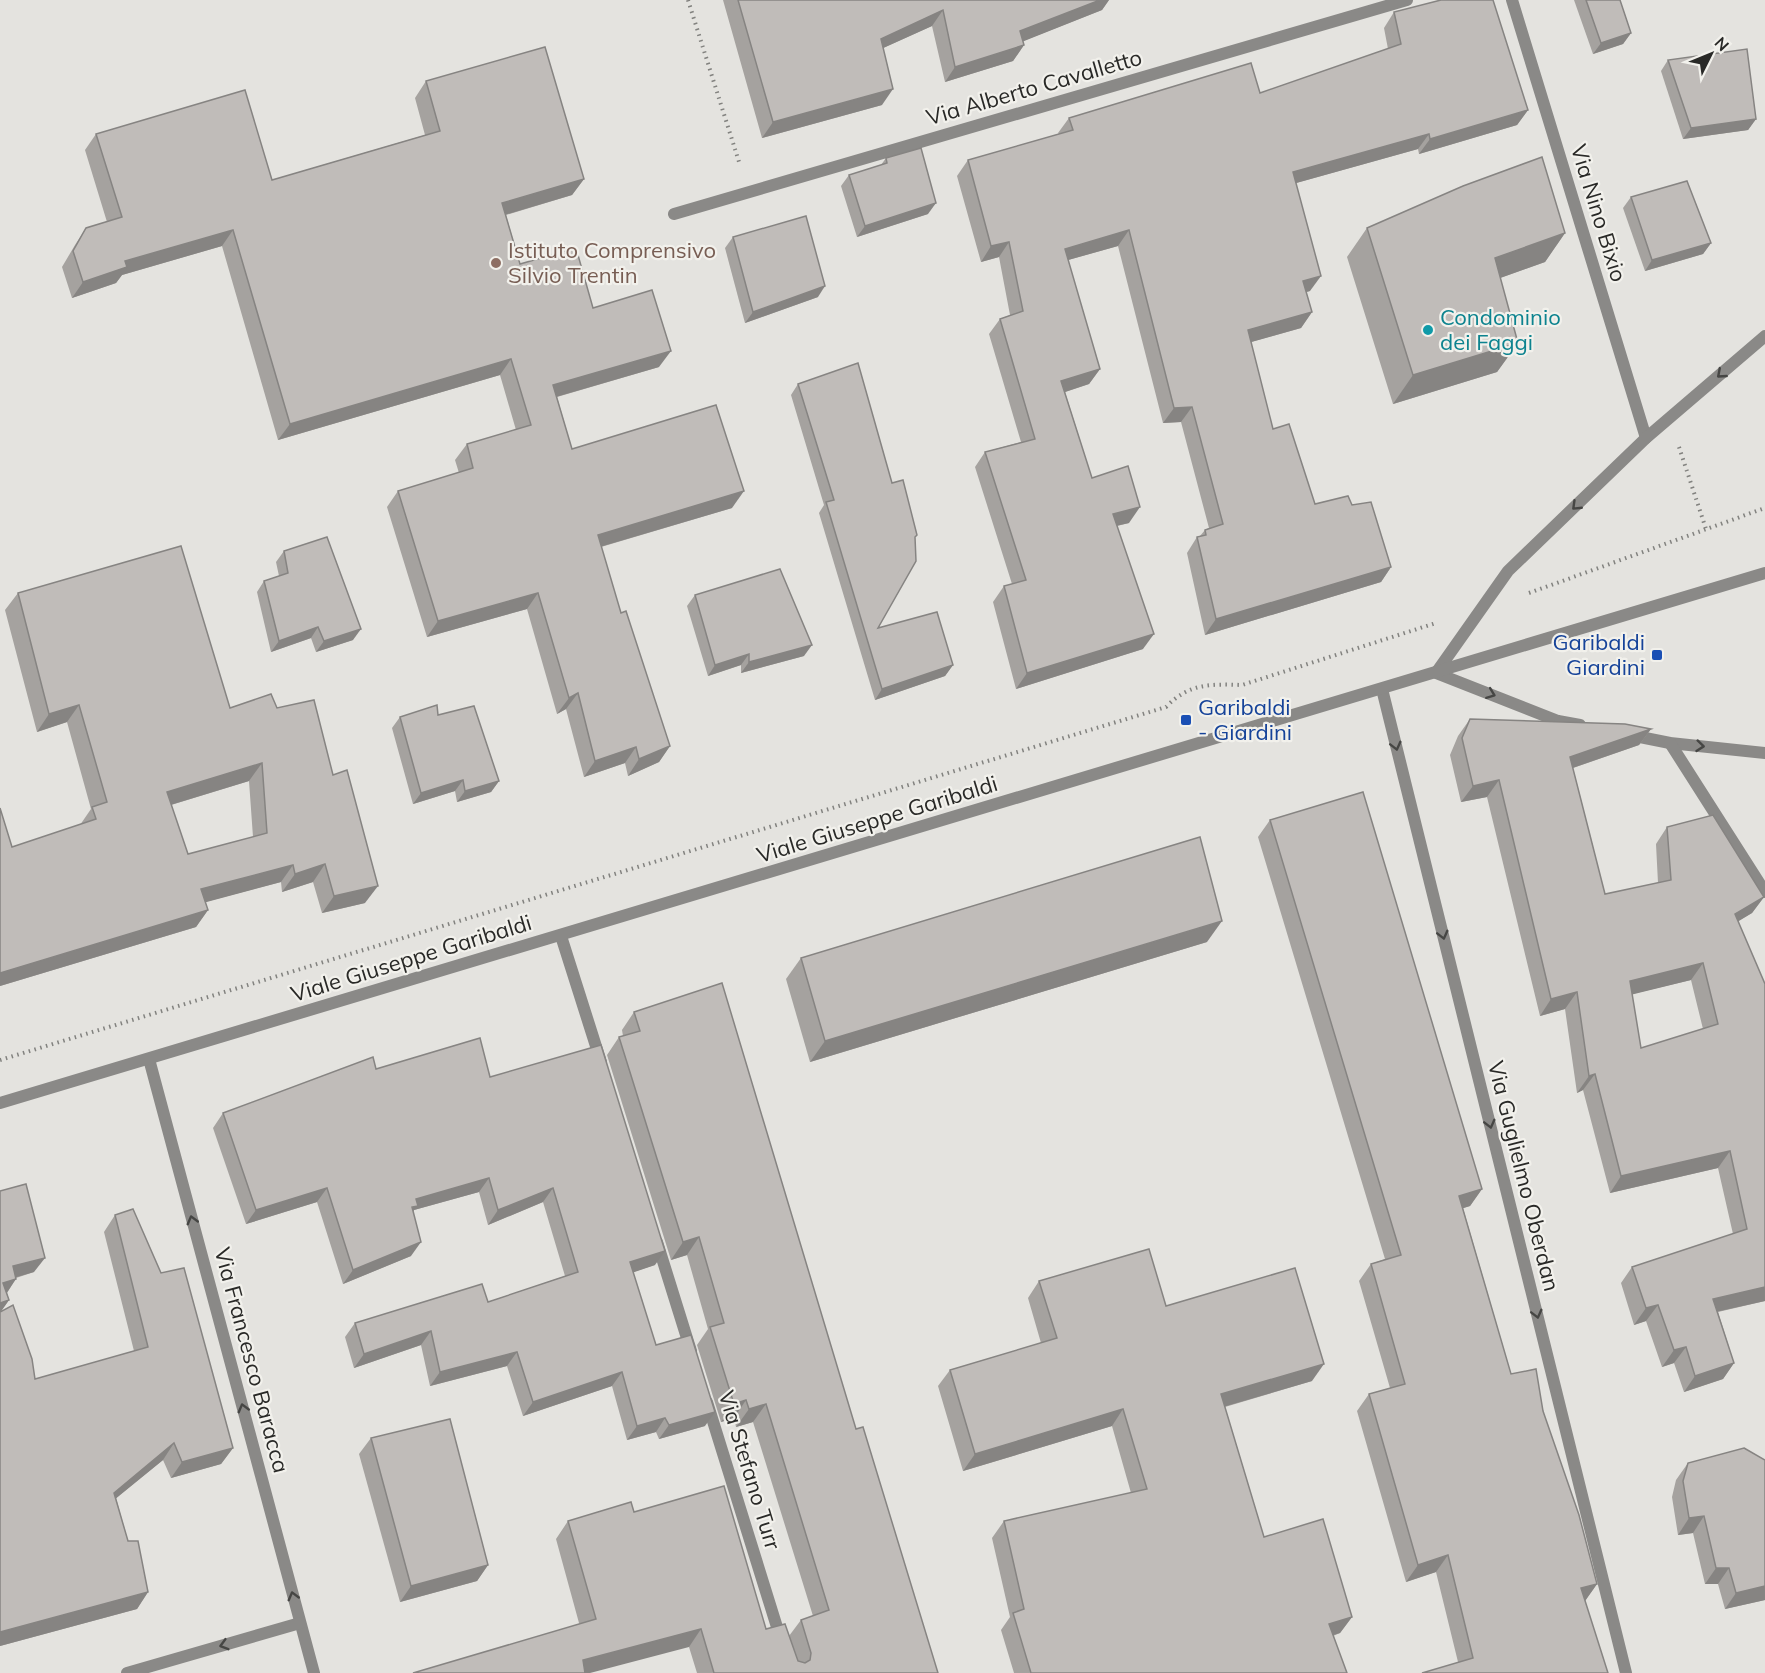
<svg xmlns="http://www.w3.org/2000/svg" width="1765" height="1673" viewBox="0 0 1765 1673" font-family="Mulish,sans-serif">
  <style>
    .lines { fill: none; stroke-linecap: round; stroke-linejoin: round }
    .path { stroke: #82827f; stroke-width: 4; stroke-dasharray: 1.5 4.5; stroke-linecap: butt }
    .minor { stroke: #8a8987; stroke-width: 12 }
    .tertiary { stroke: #8a8987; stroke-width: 12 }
    .wall { fill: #a5a29f; fill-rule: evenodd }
    .shaded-wall { fill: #868482 }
    .building { fill: #c0bcb9; stroke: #868482; stroke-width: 1.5; fill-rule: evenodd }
    .oneway { stroke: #464644 }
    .education-dot { fill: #8d6e63; stroke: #f2f1ec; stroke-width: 2 }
    .culture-dot { fill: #0f9aa8; stroke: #f2f1ec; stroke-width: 2 }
    .transit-dot { fill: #1a4fb4; stroke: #f2f1ec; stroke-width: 2 }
    .labels { text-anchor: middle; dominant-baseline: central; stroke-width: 4.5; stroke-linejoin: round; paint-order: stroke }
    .street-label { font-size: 22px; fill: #292927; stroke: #f2f1ec }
    .education-label { font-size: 22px; fill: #785e54; stroke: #f2f1ec; text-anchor: start }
    .culture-label { font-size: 22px; fill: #0d838f; stroke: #f2f1ec; text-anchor: start }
    .transit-label { font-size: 22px; fill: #164399; stroke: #f2f1ec; text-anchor: end }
  </style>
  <rect width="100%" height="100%" fill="#e4e3df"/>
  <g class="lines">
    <g class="path">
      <path d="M688,0L740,165"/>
      <path d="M1679,447L1706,529"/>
      <path d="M1529,593L1765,508"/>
      <path d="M0,1060L1166,707C1189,683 1211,684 1242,685L1436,623"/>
    </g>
    <g class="minor">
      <path d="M1512,0L1646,438"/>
      <path d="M674,214L1407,0"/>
      <path d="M1382,689L1626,1673"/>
      <path d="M1580,725L1558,721L1436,673L1508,571L1646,438L1765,336"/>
      <path d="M1630,735L1670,743L1765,753"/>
      <path d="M1670,743L1765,892"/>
      <path d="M561,936L601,1062"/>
      <path d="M149,1059L314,1673"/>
      <path d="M657,1242L691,1351"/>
      <path d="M707,1402L781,1640"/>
      <path d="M127,1673L300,1623"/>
    </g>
    <path class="tertiary" d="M0,1103L1765,573"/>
  </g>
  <g class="wall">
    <path d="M723,0H1109L1102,10L1023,41L1024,45L1013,61L945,82L932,26L883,48L882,105L762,138Z"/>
    <path d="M1574,0H1620L1631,33L1623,44L1593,54Z"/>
    <path d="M1394,12L1528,110L1517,125L1419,154L1418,149L1296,183L1310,291L1306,292L1312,312L1301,328L1251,342L1273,429L1315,504L1352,505L1391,567L1381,582L1205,635L1187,553L1197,537L1200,536L1205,530L1209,528L1181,422L1163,423L1118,246L1068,260L1100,369L1089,384L1065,392L1092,478L1129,523L1117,526L1143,649L1016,689L993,602L1004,586L1012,584L975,467L985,452L1021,442L989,334L1000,319L1010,315L999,257L981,262L957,176L968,160L1059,134L1058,133L1069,118L1260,93L1388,49L1384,28Z"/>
    <path d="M1668,60L1756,119L1748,130L1683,139L1661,71Z"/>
    <path d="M426,81L584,179L572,195L506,215L520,264L593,308L659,367L557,397L572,449L732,508L601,547L621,613L670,746L659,762L628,776L625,763L584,777L566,709L557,714L527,609L427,637L387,507L398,491L459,473L455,460L467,444L516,430L500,375L278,440L222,246L122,275L116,283L72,298L62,267L75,245L86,228L107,222L85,150L96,134L272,180L425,135L415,98Z"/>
    <path d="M886,158L928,214L857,237L841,186L849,175L881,165Z"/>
    <path d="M1631,197L1711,243L1703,254L1645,271L1623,208Z"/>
    <path d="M1367,228L1565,233L1545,262L1500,278L1518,343L1497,372L1393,404L1347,257Z"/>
    <path d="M733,237L818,297L745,323L725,248Z"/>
    <path d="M798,384L892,483L915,538L878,628L953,665L945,676L875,700L819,513L824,505L791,395Z"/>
    <path d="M284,551L353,640L316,652L311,638L271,652L257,592L264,581L279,576L276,562Z"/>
    <path d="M18,593L230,708H277L365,903L322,913L313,882L282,892L281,882L205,902L208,910L196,927L0,986V808L12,847L80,825L91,809L67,722L37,732L5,610ZM249,781L253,837L188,854L171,805Z"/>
    <path d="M695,595L804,656L741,673V665L708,676L687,606Z"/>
    <path d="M438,715L499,781L491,792L457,802L455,791L413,804L392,728L400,717Z"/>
    <path d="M1470,719L1651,729L1639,745L1573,768L1605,894L1658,883L1656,844L1667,827L1764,897L1752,913L1738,921L1765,1301L1718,1312L1734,1363L1723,1379L1684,1392L1674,1363L1662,1367L1646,1321L1634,1325L1621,1283L1632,1267L1733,1234L1718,1168L1610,1193L1583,1090L1577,1093L1565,1009L1540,1016L1487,797L1461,802L1450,755L1458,736ZM1691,980L1703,1029L1641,1048L1632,994Z"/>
    <path d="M1270,820L1482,1189L1470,1206L1463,1208L1511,1374L1543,1411L1597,1584L1585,1601L1608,1673L1458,1662L1436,1572L1406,1582L1357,1411L1369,1394L1390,1388L1359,1281L1371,1264L1385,1259L1258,837Z"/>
    <path d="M1207,942L810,1062L786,979L801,958Z"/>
    <path d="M634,1012L856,1429L938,1673H697L689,1647L579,1623L556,1539L568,1521L634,1512L766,1629L789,1636L801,1620L813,1616L753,1422L736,1427L734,1418L721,1422L697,1345L708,1329L687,1255L671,1260L607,1055L619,1037L623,1036L622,1030Z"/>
    <path d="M376,1069L490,1077L655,1265L633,1272L656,1345L705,1426L659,1439L656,1432L627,1440L612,1386L523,1416L507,1366L430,1386L421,1345L354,1368L345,1337L355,1323L488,1302L565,1276L543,1202L488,1225L479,1192L414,1210L413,1212L411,1256L343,1284L317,1202L246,1224L213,1128L223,1113Z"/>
    <path d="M0,1191L34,1272L16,1278L7,1293L9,1300L1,1311L35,1379L134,1351L104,1232L115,1215L233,1448L221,1464L171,1478L163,1460L116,1498L128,1541L148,1592L137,1609L0,1646Z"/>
    <path d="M1039,1281L1166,1306L1312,1381L1225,1407L1264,1537L1352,1617L1340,1633L1333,1636L1347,1673H1014L1001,1630L1010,1617L992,1538L1004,1521L1131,1493L1112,1426L963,1471L938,1386L950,1370L1041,1343L1028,1298Z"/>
    <path d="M371,1438L488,1565L477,1581L400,1602L359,1454Z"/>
    <path d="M1765,1460V1600L1725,1609L1718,1584H1705L1693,1533L1678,1535L1672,1497L1676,1480L1688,1463Z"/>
  </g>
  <g class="shaded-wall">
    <path d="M1100,0H1109L1102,10L1009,47L1020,31Z"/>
    <path d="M943,10L932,26L870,54L881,39Z"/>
    <path d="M1631,33L1623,44L1593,54L1601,43Z"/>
    <path d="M1024,45L1013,61L945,82L955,67Z"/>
    <path d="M893,89L882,105L762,138L773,122Z"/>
    <path d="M1528,110L1517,125L1419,154L1430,139Z"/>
    <path d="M1756,119L1748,130L1683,139L1691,128Z"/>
    <path d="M1429,134L1418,149L1282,187L1293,172Z"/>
    <path d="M584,179L572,195L491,219L502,203Z"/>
    <path d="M936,203L928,214L857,237L865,226Z"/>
    <path d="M233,230L222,246L122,275L116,283L72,298L83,282L125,261Z"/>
    <path d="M1129,230L1118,246L1054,264L1065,249Z"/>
    <path d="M1565,233L1545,262L1475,287L1495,258Z"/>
    <path d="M1009,242L999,257L981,262L991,246Z"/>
    <path d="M1711,243L1703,254L1645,271L1652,260Z"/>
    <path d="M1321,276L1310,291L1292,296L1303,281Z"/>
    <path d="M825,286L818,297L745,323L753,312Z"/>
    <path d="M1312,312L1301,328L1237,346L1248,330Z"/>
    <path d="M1518,343L1497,372L1393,404L1413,375Z"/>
    <path d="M671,351L659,367L542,401L553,385Z"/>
    <path d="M511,359L500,375L278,440L290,424Z"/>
    <path d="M1100,369L1089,384L1050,397L1061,381Z"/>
    <path d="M1192,407L1181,422L1163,423L1174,408Z"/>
    <path d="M744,491L732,508L586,551L598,535Z"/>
    <path d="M1140,507L1129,523L1102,529L1113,514Z"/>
    <path d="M1391,567L1381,582L1205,635L1216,619Z"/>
    <path d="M538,593L527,609L427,637L438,621Z"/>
    <path d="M318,627L311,638L271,652L279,641Z"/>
    <path d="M361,629L353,640L316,652L324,641Z"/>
    <path d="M1154,634L1143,649L1016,689L1027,673Z"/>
    <path d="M812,645L804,656L741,673L749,662Z"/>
    <path d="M749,654L741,665L708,676L715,665Z"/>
    <path d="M953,665L945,676L875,700L882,689Z"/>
    <path d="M578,693L566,709L557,714L569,698Z"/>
    <path d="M79,705L67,722L37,732L49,714Z"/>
    <path d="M1651,729L1639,745L1558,773L1570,757Z"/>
    <path d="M670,746L659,762L628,776L639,759Z"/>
    <path d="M636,747L625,763L584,777L595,761Z"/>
    <path d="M262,763L249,781L154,810L167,792Z"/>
    <path d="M463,780L455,791L413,804L421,793Z"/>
    <path d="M1499,780L1487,797L1461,802L1473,786Z"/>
    <path d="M499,781L491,792L457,802L465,791Z"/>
    <path d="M325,864L313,882L282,892L295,874Z"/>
    <path d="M293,865L281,882L188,907L201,889Z"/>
    <path d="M378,886L365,903L322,913L334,896Z"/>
    <path d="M1764,897L1752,913L1724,930L1735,914Z"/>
    <path d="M208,910L196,927L0,986V973Z"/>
    <path d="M1222,921L1207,942L810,1062L825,1041Z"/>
    <path d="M1703,963L1691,980L1618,998L1630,981Z"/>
    <path d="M1577,992L1565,1009L1540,1016L1551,999Z"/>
    <path d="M1595,1074L1583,1090L1577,1093L1589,1076Z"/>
    <path d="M1730,1151L1718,1168L1610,1193L1621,1176Z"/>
    <path d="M489,1178L479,1192L414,1210L408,1220L416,1199Z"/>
    <path d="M327,1188L317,1202L246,1224L256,1210Z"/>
    <path d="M553,1188L543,1202L488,1225L498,1210Z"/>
    <path d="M1482,1189L1470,1206L1448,1213L1459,1196Z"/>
    <path d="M699,1237L687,1255L671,1260L683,1242Z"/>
    <path d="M421,1242L411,1256L343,1284L353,1270Z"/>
    <path d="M665,1251L655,1265L620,1277L630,1262Z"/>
    <path d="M45,1258L34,1272L3,1281L13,1266Z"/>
    <path d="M16,1279L6,1294L3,1283Z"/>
    <path d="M1765,1287V1301L1702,1315L1713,1299Z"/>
    <path d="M9,1300L0,1313V1303Z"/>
    <path d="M1658,1305L1646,1321L1634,1325L1646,1308Z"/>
    <path d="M431,1331L421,1345L354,1368L364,1354Z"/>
    <path d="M1686,1347L1674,1363L1662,1367L1674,1350Z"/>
    <path d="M517,1352L507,1366L430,1386L440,1372Z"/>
    <path d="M1734,1363L1723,1379L1684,1392L1695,1376Z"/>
    <path d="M1324,1364L1312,1381L1209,1411L1221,1394Z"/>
    <path d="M622,1372L612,1386L523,1416L533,1402Z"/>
    <path d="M746,1400L734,1418L721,1422L734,1404Z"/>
    <path d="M766,1404L753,1422L736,1427L749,1409Z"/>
    <path d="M1123,1409L1112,1426L963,1471L975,1454Z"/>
    <path d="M715,1412L705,1426L659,1439L669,1425Z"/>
    <path d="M665,1418L656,1432L627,1440L637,1426Z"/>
    <path d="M174,1443L163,1460L103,1509L114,1493Z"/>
    <path d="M233,1448L221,1464L171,1478L182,1462Z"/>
    <path d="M1704,1516L1693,1533L1678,1535L1689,1518Z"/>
    <path d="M1448,1555L1436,1572L1406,1582L1418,1565Z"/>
    <path d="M488,1565L477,1581L400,1602L411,1586Z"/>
    <path d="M1716,1568H1729L1718,1584H1705Z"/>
    <path d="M1597,1584L1585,1601L1581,1588Z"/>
    <path d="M1765,1586V1600L1725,1609L1736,1593Z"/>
    <path d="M148,1592L137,1609L0,1646V1632Z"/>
    <path d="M1352,1617L1340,1633L1317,1640L1329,1624Z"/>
    <path d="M701,1629L689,1647L590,1673H574L583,1660Z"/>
  </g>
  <g class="building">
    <path d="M738,0H1100L1020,31L1024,45L955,67L943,10L881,39L893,89L773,122Z"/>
    <path d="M1441,0H1493L1528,110L1430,139L1429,134L1293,172L1321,276L1303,281L1312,312L1248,330L1273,429L1289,424L1315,504L1348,496L1352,505L1371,502L1391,567L1216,619L1197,537L1206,535L1205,530L1223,524L1192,407L1174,408L1129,230L1065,249L1100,369L1061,381L1092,478L1128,466L1140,507L1113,514L1154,634L1027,673L1004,586L1026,580L985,452L1035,439L1000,319L1023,311L1009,242L991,246L968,160L1073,130L1069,118L1251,63L1260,93L1401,44L1394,12Z"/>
    <path d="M1586,0H1620L1631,33L1601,43Z"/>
    <path d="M545,47L584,179L502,203L520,264L576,248L593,308L652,290L671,351L553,385L572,449L716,405L744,491L598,535L621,613L626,611L670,746L639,759L636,747L595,761L578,693L569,698L538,593L438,621L398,491L473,468L467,444L531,425L511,359L290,424L233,230L125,261L127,267L83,282L73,251L86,228L122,217L96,134L245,90L272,180L440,131L426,81Z"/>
    <path d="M1747,49L1756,119L1691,128L1668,60Z"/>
    <path d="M921,148L936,203L865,226L849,175L887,163L886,158Z"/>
    <path d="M1542,157L1565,233L1495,258L1518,343L1413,375L1367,228L1463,186Z"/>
    <path d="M1687,181L1711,243L1652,260L1631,197Z"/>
    <path d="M806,216L825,286L753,312L733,237Z"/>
    <path d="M858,363L892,483L903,480L917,535L915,537L916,561L878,628L937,612L953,665L882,689L826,502L834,500L798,384Z"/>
    <path d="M327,537L361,629L324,641L318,627L279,641L264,581L288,573L284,551Z"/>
    <path d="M181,546L230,708L271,694L277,708L314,700L333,775L347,770L378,886L334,896L325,864L295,874L293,865L201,889L208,910L0,973V808L12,847L96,819L92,807L107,802L79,705L49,714L18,593ZM262,763L267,833L188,854L167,792Z"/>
    <path d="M780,569L812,645L749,662V654L715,665L695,595Z"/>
    <path d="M437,705L438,715L474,706L499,781L465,791L463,780L421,793L400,717Z"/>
    <path d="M1470,719L1625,724L1651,729L1570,757L1605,894L1671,880L1667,827L1713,815L1764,897L1735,914L1765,984V1287L1713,1299L1734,1363L1695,1376L1686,1347L1674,1350L1658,1305L1646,1308L1632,1267L1747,1229L1730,1151L1621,1176L1595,1074L1589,1076L1577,992L1551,999L1499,780L1473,786L1462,738ZM1703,963L1718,1024L1641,1048L1630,981Z"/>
    <path d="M1363,792L1482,1189L1459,1196L1511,1374L1536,1369L1543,1411L1579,1515L1597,1584L1581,1588L1608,1673H1422L1473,1658L1448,1555L1418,1565L1369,1394L1405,1384L1371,1264L1401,1255L1270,820Z"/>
    <path d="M1200,837L1222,921L825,1041L801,958Z"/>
    <path d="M722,983L856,1429L863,1427L938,1673H714L701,1629L583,1660L585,1673H413L596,1619L568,1521L631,1502L634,1512L724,1486L766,1629L785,1624L798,1661L805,1663L810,1660L811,1653L801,1620L829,1610L766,1404L749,1409L746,1400L734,1404L710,1327L724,1323L699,1237L683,1242L619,1037L640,1031L634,1012Z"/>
    <path d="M480,1038L490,1077L601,1045L665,1251L630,1262L656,1345L691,1335L715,1412L669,1425L665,1418L637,1426L622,1372L533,1402L517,1352L440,1372L431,1331L364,1354L355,1323L482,1284L488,1302L578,1272L553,1188L498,1210L489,1178L416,1199L418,1206L412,1207L421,1242L353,1270L327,1188L256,1210L223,1113L373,1057L376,1069Z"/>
    <path d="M26,1184L45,1258L13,1266L16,1279L3,1283L9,1300L0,1303V1191Z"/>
    <path d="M133,1209L161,1273L184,1268L233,1448L182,1462L174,1443L114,1493L128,1541H138L148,1592L0,1632V1312L13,1305L32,1359L35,1379L148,1347L115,1215Z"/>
    <path d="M1149,1249L1166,1306L1295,1268L1324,1364L1221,1394L1264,1537L1323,1519L1352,1617L1329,1624L1347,1673H1031L1013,1613L1024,1609L1004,1521L1147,1489L1123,1409L975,1454L950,1370L1057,1338L1039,1281Z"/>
    <path d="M450,1419L488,1565L411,1586L371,1438Z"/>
    <path d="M1744,1448L1765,1460V1586L1736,1593L1729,1568H1716L1704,1516L1689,1518L1683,1481L1688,1463Z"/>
  </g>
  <defs><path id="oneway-chevron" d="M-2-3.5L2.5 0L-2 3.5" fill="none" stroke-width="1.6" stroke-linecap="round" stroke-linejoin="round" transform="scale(1.5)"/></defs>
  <g class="oneway">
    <use href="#oneway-chevron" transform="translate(1721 374) rotate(139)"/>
    <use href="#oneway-chevron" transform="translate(1576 506) rotate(136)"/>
    <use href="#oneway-chevron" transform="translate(1491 694) rotate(21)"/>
    <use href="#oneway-chevron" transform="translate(1396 746) rotate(76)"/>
    <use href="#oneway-chevron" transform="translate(1700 746) rotate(6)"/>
    <use href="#oneway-chevron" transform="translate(1443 935) rotate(76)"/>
    <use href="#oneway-chevron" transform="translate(1490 1124) rotate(76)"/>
    <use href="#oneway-chevron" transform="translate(192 1220) rotate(-105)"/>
    <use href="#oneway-chevron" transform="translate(1537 1314) rotate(76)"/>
    <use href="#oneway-chevron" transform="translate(243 1408) rotate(-105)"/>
    <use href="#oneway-chevron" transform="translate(293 1596) rotate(-105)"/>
    <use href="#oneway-chevron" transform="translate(224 1645) rotate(164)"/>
  </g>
  <circle class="education-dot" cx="496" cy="263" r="6"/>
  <circle class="culture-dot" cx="1428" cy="330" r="6"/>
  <g class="transit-dot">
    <rect x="1651" y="649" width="12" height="12" rx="3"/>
    <rect x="1180" y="714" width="12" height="12" rx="3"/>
  </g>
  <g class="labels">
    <g class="street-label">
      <text transform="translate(1034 87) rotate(-16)">Via Alberto Cavalletto</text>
      <text transform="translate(1599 213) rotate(73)">Via Nino Bixio</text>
      <text transform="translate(877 819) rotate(-17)">Viale Giuseppe Garibaldi</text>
      <text transform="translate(411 958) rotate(-17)">Viale Giuseppe Garibaldi</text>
      <text transform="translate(1524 1176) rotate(76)">Via Guglielmo Oberdan</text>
      <text transform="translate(252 1360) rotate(75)">Via Francesco Baracca</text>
      <text transform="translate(750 1470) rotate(73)">Via Stefano Turr</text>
    </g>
    <g class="education-label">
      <text x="508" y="250">Istituto Comprensivo<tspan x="508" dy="25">Silvio Trentin</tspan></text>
    </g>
    <g class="culture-label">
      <text x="1440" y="317">Condominio<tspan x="1440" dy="25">dei Faggi</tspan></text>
    </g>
    <g class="transit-label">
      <text x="1645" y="642">Garibaldi<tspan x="1645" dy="25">Giardini</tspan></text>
      <text x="1198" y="707" text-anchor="start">Garibaldi<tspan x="1198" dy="25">- Giardini</tspan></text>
    </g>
  </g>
  <g transform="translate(1711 54) rotate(47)" stroke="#f2f1ec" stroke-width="4.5" paint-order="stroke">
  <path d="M0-4.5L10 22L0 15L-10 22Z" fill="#292927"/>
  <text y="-9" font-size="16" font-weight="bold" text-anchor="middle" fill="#292927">N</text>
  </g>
</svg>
